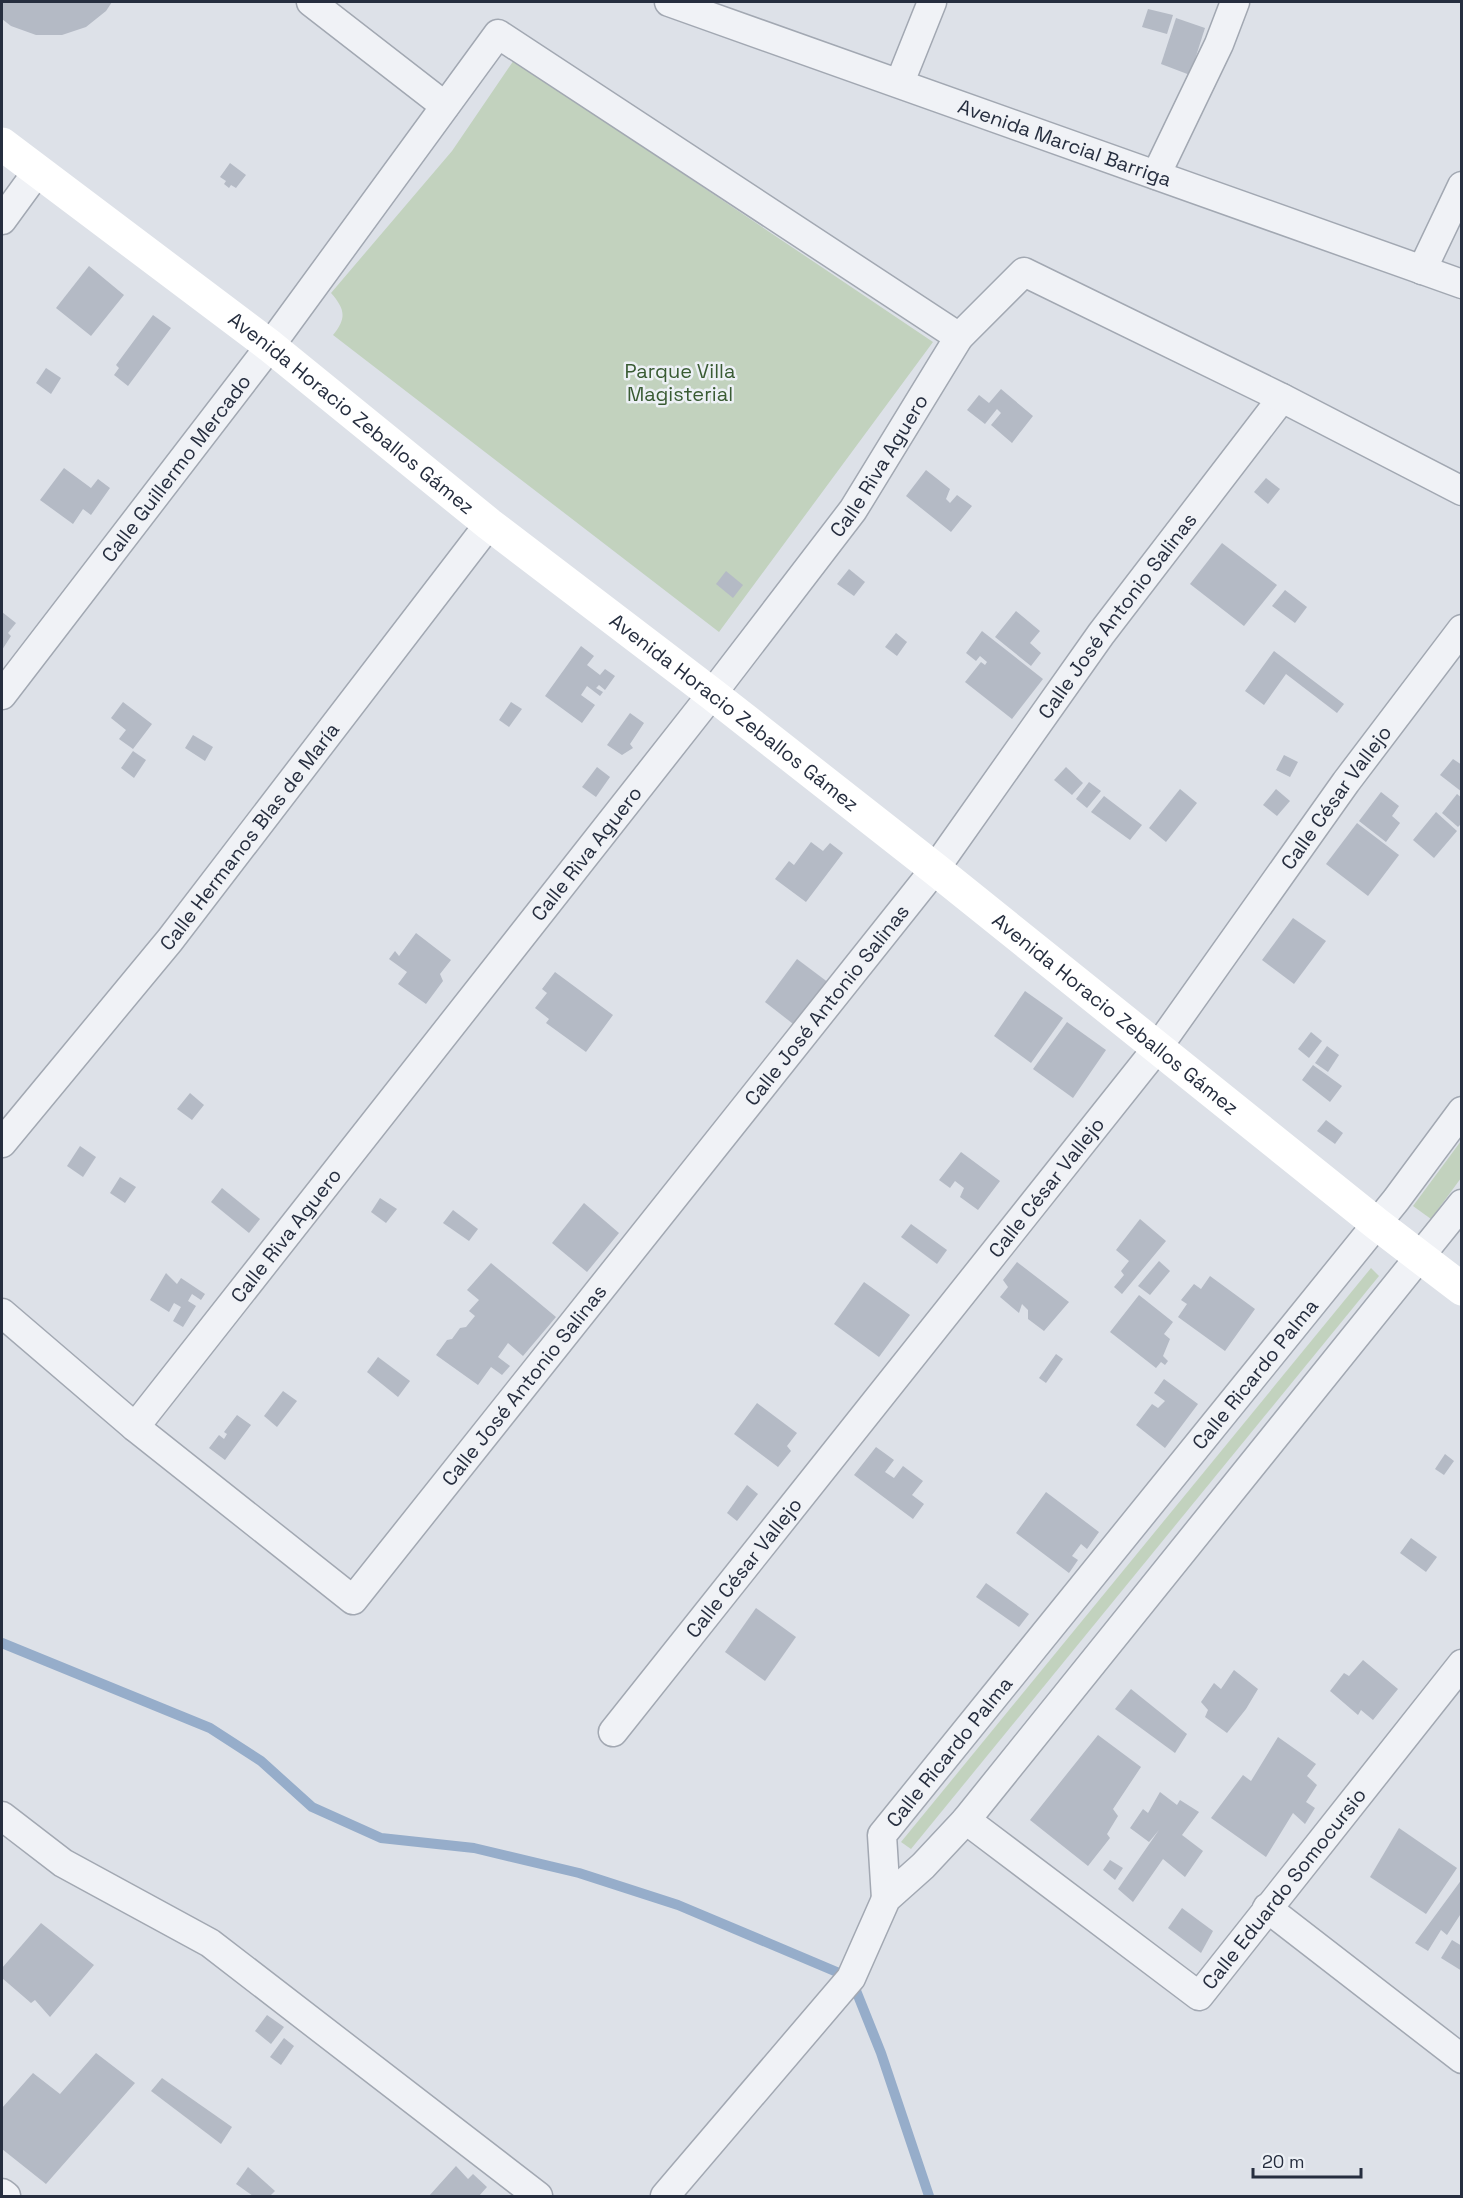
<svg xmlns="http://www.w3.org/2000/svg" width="1463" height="2198" viewBox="0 0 1463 2198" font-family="'Space Grotesk',sans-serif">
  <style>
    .green { fill: #c2d2be }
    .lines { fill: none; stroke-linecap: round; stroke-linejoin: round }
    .stream { stroke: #96adca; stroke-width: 10 }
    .building { fill: #b4bac5 }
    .street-casing { stroke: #a2a8b2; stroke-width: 31 }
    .street { stroke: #f0f2f6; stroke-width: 28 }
    .secondary { stroke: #fff; stroke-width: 33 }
    .labels { text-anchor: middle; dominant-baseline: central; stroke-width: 5; stroke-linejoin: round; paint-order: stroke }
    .street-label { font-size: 20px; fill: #262e3f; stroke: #ecf0f5 }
    .park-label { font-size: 20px; fill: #395b33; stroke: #ecf0f5 }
  </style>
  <rect width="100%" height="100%" fill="#dde1e8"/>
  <g class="green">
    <path d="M514,60L933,342L719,632L333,335C347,318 345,309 331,293L452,151Z"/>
    <path d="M1461,1141V1178L1431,1219L1413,1206Z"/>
    <path d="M1371,1268L1379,1276L911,1849L901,1842Z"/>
  </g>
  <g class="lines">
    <path class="stream" d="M2,1643L210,1728L261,1761L312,1807L381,1838L474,1848L579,1873L678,1905L851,1978L881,2053L929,2196"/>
  </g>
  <g class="building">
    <path d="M2,2H112L106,11L86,27L62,35H36L11,26L2,19Z"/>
    <path d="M1148,9L1173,15L1167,34L1142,27Z"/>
    <path d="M1176,18L1205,28L1190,75L1161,64Z"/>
    <path d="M230,163L246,175L236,188L231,185L229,188L224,184L226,181L220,177Z"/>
    <path d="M89,266L124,295L91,336L56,308Z"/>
    <path d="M153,315L171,328L128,386L114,375L119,368L116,365Z"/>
    <path d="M46,368L61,378L51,394L36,383Z"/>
    <path d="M1001,389L1033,416L1012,443L991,425L1001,413L997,409L985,424L967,410L979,395L989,403Z"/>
    <path d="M64,468L91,488L98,479L110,488L91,515L83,509L73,524L40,500Z"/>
    <path d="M926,470L950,489L946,499L950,503L957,495L972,506L951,532L906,496Z"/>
    <path d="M1266,478L1280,489L1268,504L1254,492Z"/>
    <path d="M1222,543L1277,585L1244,626L1190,584Z"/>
    <path d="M849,569L865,582L854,596L837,584Z"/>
    <path d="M726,571L743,585L733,598L716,584Z"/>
    <path d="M1285,590L1307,607L1295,623L1272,606Z"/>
    <path d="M1016,611L1040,631L1030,643L1041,653L1031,666L995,637Z"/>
    <path d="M2,612L16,623L8,633L11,636L2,650Z"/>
    <path d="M982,631L1043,679L1012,719L965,682L981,662L985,665L987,662L980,656L976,661L966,653Z"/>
    <path d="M896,633L907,642L897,656L885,647Z"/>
    <path d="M581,646L594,656L587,665L600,675L605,669L615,676L605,690L599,685L596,688L603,692L600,696L587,686L581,695L595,705L582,723L545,696Z"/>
    <path d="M1274,651L1344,704L1337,713L1286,674L1264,705L1245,691Z"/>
    <path d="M123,702L152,724L133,749L119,739L126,730L111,718Z"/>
    <path d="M511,702L522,709L509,727L499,720Z"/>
    <path d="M630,713L644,723L630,744L633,748L622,755L607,745Z"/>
    <path d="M193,735L213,747L205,761L185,748Z"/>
    <path d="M133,751L146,760L134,778L121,768Z"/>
    <path d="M1284,755L1298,762L1290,777L1276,770Z"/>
    <path d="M1453,759L1462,765V792L1440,775Z"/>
    <path d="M597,767L610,777L596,797L582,787Z"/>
    <path d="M1066,767L1083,783L1072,795L1054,780Z"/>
    <path d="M1089,782L1101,791L1087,808L1076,799Z"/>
    <path d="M1180,789L1197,803L1166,842L1149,828Z"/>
    <path d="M1276,789L1290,801L1277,816L1263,805Z"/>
    <path d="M1381,792L1399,806L1392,816L1400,823L1386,842L1359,821Z"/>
    <path d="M1457,794L1462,798V823L1458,827L1442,813Z"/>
    <path d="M1104,796L1142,825L1130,840L1091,812Z"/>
    <path d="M1436,812L1457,831L1434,858L1413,840Z"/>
    <path d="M1357,823L1399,855L1368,896L1326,864Z"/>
    <path d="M811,842L823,851L830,843L843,853L806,902L775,879L789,861L794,865Z"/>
    <path d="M1293,918L1326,941L1294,984L1262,960Z"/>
    <path d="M416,933L451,960L440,974L443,981L426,1004L398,984L407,972L389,959L395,951L399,956Z"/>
    <path d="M797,959L829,983L797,1027L765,1002Z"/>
    <path d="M555,972L613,1015L586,1052L546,1023L549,1019L535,1008L547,993L542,989Z"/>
    <path d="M1025,991L1063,1018L1031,1063L994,1036Z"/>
    <path d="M1067,1022L1106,1050L1073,1098L1033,1069Z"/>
    <path d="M1311,1032L1322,1041L1309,1058L1298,1049Z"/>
    <path d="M1327,1046L1339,1055L1328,1072L1315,1063Z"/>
    <path d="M1313,1065L1342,1086L1330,1102L1302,1080Z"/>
    <path d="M190,1093L204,1105L192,1120L177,1109Z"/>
    <path d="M1326,1120L1343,1133L1335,1144L1317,1131Z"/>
    <path d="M80,1146L96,1157L83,1177L67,1166Z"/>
    <path d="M961,1152L1000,1181L978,1210L960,1197L964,1188L955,1181L950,1188L939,1180Z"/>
    <path d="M120,1177L136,1187L125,1203L110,1193Z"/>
    <path d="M222,1188L260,1219L249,1233L211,1202Z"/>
    <path d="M380,1198L397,1209L386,1223L371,1212Z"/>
    <path d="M584,1203L619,1233L587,1272L552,1243Z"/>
    <path d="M453,1210L478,1229L469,1241L443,1223Z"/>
    <path d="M1140,1219L1166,1241L1122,1294L1114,1287L1124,1275L1121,1271L1129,1261L1116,1250Z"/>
    <path d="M911,1224L947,1250L937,1264L901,1237Z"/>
    <path d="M1159,1261L1170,1271L1150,1295L1138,1286Z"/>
    <path d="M1017,1262L1069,1302L1044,1331L1028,1319V1310L1022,1304L1019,1313L1000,1297L1008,1287L1003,1280Z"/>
    <path d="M491,1263L556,1317L523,1356L508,1343L498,1357L510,1366L502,1375L491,1367L478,1385L436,1355L447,1340L452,1339L460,1328L466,1327L475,1316L469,1311L479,1300L467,1290Z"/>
    <path d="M166,1273L177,1284L181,1278L205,1294L201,1300L192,1294L188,1301L196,1306L183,1327L173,1321L181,1307L174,1303L169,1312L150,1300Z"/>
    <path d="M1210,1276L1255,1309L1225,1351L1178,1317L1187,1304L1181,1300L1194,1284L1201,1289Z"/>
    <path d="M864,1282L910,1315L879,1357L834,1324Z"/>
    <path d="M1139,1295L1173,1322L1164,1334L1170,1339L1163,1356L1168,1361L1165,1365L1161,1362L1156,1368L1110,1332Z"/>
    <path d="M1056,1354L1063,1359L1046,1383L1039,1378Z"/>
    <path d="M378,1357L410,1381L398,1397L367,1372Z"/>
    <path d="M1164,1379L1198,1404L1165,1448L1136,1425L1152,1404L1158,1408L1165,1401L1154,1393Z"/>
    <path d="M283,1391L297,1401L277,1427L264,1416Z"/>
    <path d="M757,1403L797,1433L787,1446L791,1451L778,1467L734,1434Z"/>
    <path d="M237,1415L251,1425L225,1460L209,1448L219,1435L224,1439L227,1434L224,1432Z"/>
    <path d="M876,1447L894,1460L885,1472L894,1478L903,1466L923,1481L912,1495L924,1504L913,1519L854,1475Z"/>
    <path d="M1445,1454L1454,1461L1444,1475L1435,1469Z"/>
    <path d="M747,1485L758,1494L737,1521L727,1513Z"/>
    <path d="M1046,1492L1099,1532L1087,1549L1081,1544L1072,1556L1078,1560L1069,1573L1016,1533Z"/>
    <path d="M1411,1538L1437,1557L1426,1572L1400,1553Z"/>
    <path d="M986,1583L1029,1614L1019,1627L976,1597Z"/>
    <path d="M756,1608L796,1637L765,1681L725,1652Z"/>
    <path d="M1363,1660L1398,1689L1373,1720L1361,1710L1358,1715L1330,1691L1344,1673L1349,1676Z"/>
    <path d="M1234,1670L1258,1689L1246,1709L1227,1733L1205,1717L1208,1710L1201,1702L1214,1683L1221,1689Z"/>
    <path d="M1131,1689L1187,1734L1175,1753L1115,1709Z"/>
    <path d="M1098,1735L1141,1767L1113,1809L1118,1816L1107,1834L1110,1838L1088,1866L1030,1820Z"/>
    <path d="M1278,1737L1316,1764L1307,1776L1317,1785L1306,1802L1315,1808L1305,1824L1293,1813L1266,1857L1211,1818L1243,1775L1251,1781Z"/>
    <path d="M1160,1792L1177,1805L1180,1800L1199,1812L1182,1835L1203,1851L1185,1877L1163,1859L1133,1902L1118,1889L1159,1830L1149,1842L1130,1828L1143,1809L1148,1813Z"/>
    <path d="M1399,1828L1457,1868L1426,1914L1370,1877Z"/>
    <path d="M1110,1860L1123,1868L1115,1880L1103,1870Z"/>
    <path d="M1462,1879V1912L1447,1935L1441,1930L1428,1951L1415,1943Z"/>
    <path d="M1182,1908L1213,1931L1201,1953L1168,1928Z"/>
    <path d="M41,1923L94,1965L50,2017L35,2000L31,2003L2,1978V1968Z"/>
    <path d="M1452,1940L1462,1946V1971L1441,1958Z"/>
    <path d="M267,2015L284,2027L271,2044L255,2031Z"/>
    <path d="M284,2038L294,2046L281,2065L270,2057Z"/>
    <path d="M96,2053L135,2083L46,2184L2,2149V2108L33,2073L60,2094Z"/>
    <path d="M162,2078L232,2127L221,2144L151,2091Z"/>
    <path d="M456,2166L468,2179L473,2174L487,2187L479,2196H429Z"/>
    <path d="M248,2167L275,2191L270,2196H253L236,2184Z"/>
  </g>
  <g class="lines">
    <g class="street-casing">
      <g id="street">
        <path d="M311,2L445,106"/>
        <path id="s1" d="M669,2L1462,284"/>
        <path d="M900,82L932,2"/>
        <path d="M1156,175L1219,44L1235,2"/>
        <path d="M2,220L37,172"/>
        <path d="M1422,270L1462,186"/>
        <path id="s2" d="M2,695L270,346L498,34L959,337"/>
        <path id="s3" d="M2,1143L170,940L489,524"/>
        <path id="s4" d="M2,1313L135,1427L353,1600L935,869L1101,634L1282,398"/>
        <path id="s5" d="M135,1427L712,694L853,510L959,337L1024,272L1282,398L1462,491"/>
        <path id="s6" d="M613,1732L1158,1047L1346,782L1462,629"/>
        <path d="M2,1816L63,1863L210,1943L538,2196"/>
        <path id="s7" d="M966,1820L1199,1996L1462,1664"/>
        <path id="s8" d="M886,1899L882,1835L1396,1200L1462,1111"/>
        <path d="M1267,1908L1462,2059"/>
        <path d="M2,2193L6,2196"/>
        <path d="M665,2196L851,1978L886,1899L923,1866L966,1820L1462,1204"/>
      </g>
    </g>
    <use href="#street" class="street"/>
    <path class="secondary" id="s9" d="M2,144L270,346L489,524L712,694L935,869L1377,1224L1462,1289"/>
  </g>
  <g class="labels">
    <g class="street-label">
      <text stroke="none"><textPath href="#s1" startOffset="420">Avenida Marcial Barriga</textPath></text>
      <text stroke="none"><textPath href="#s9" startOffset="441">Avenida Horacio Zeballos Gámez</textPath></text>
      <text stroke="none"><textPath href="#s5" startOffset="1216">Calle Riva Aguero</textPath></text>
      <text stroke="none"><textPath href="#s2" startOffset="286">Calle Guillermo Mercado</textPath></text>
      <text stroke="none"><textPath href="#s4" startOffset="1700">Calle José Antonio Salinas</textPath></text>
      <text stroke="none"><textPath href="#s9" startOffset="927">Avenida Horacio Zeballos Gámez</textPath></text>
      <text stroke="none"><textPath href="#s6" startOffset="1182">Calle César Vallejo</textPath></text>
      <text stroke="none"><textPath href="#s3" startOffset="394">Calle Hermanos Blas de María</textPath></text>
      <text stroke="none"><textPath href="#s5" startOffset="730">Calle Riva Aguero</textPath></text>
      <text stroke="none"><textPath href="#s4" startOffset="1214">Calle José Antonio Salinas</textPath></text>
      <text stroke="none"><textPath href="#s9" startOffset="1413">Avenida Horacio Zeballos Gámez</textPath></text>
      <text stroke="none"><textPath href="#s6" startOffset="696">Calle César Vallejo</textPath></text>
      <text stroke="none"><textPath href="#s5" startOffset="244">Calle Riva Aguero</textPath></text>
      <text stroke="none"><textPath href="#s8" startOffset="657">Calle Ricardo Palma</textPath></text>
      <text stroke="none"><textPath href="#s4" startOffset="728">Calle José Antonio Salinas</textPath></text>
      <text stroke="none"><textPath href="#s6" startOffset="210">Calle César Vallejo</textPath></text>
      <text stroke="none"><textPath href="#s8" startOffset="171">Calle Ricardo Palma</textPath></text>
      <text stroke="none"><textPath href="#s7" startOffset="429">Calle Eduardo Somocursio</textPath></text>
    </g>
    <g class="park-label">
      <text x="680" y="371">Parque Villa<tspan x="680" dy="23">Magisterial</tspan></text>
    </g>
  </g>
  <rect width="1463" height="2198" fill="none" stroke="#262e3f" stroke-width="6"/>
  <path d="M1253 2168v9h108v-9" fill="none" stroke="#262e3f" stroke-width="3"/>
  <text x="1262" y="2168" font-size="18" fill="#262e3f" stroke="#ecf0f5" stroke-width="4.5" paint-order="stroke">20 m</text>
</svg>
